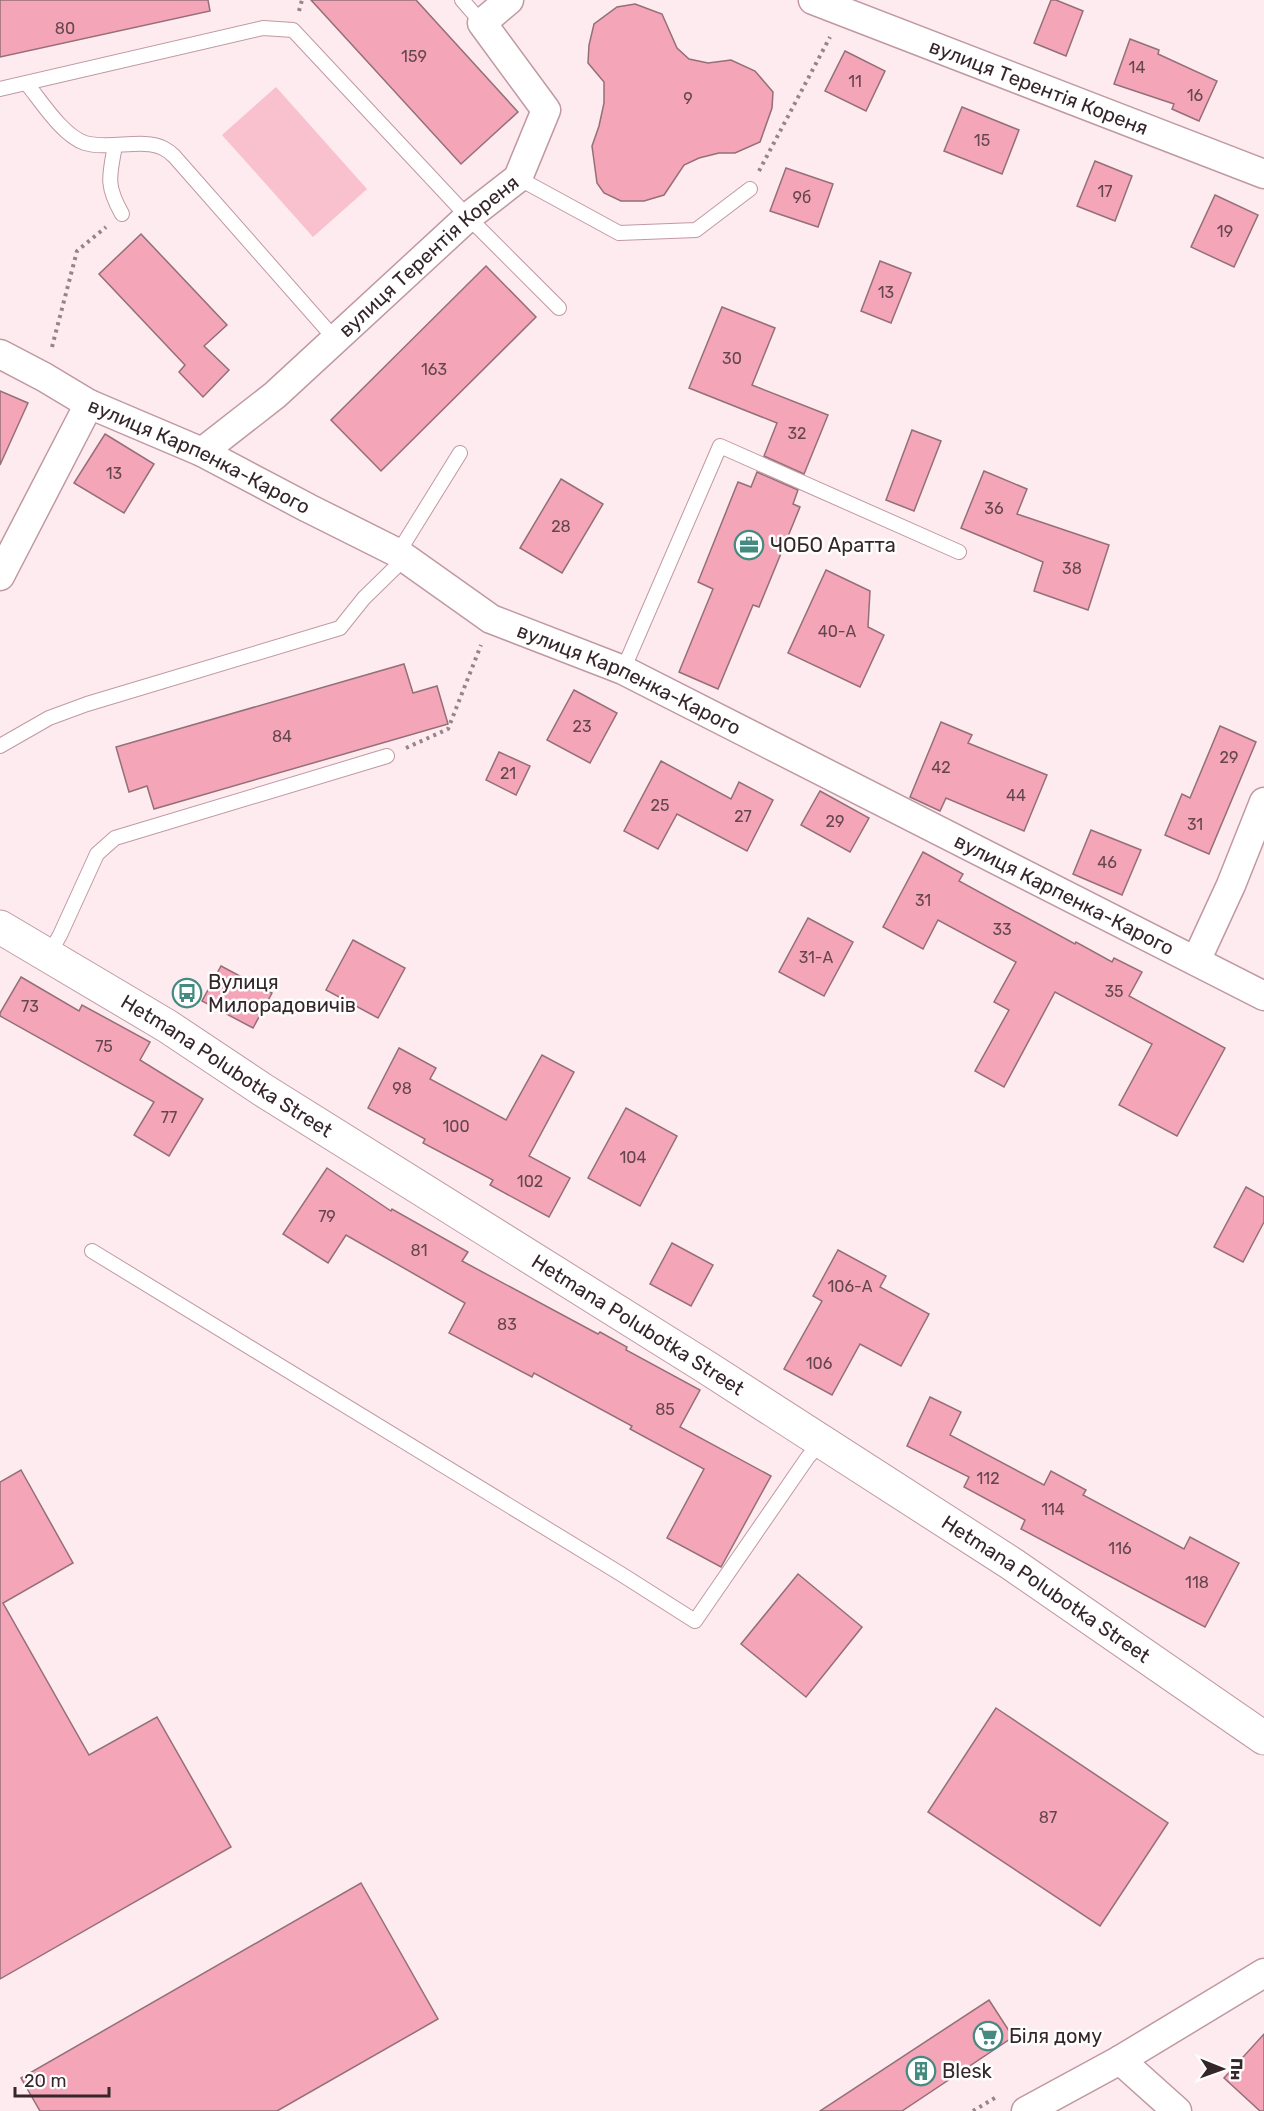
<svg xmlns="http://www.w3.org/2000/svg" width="1264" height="2111" viewBox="0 0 1264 2111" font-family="Rubik,sans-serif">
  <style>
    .green { fill: #f9c0cd }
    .building { fill: #f4a5b8; stroke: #946f78; stroke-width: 1.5 }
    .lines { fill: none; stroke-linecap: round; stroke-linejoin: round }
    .service-casing { stroke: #c099a2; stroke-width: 16 }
    .minor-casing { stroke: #c099a2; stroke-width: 31 }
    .tertiary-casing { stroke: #c099a2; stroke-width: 35 }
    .path { stroke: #958488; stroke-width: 4; stroke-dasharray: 3 4.5; stroke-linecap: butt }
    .service { stroke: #fff; stroke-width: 14 }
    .minor { stroke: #fff; stroke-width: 28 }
    .tertiary { stroke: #fff; stroke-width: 33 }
    .labels { text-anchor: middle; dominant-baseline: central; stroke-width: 5; stroke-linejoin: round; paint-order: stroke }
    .number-label { font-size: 16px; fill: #65464e }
    .street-label { font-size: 20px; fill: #35262a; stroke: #fefefe }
    .poi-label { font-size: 20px; fill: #35262a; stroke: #fefefe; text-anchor: start }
  </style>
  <rect width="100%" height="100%" fill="#fdebef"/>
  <path class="green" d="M276,87L367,189L313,237L222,135Z"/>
  <g class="building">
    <path d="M0,0H208L210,11L0,57Z"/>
    <path d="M311,0H416L518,112L461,164Z"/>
    <path d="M1051,0H1056L1083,11L1066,56L1034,43Z"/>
    <path d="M635,4L662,14L677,48L689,59L708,63L731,60L755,71L773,92L772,108L760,142L735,153H719L699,158L684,165L664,195L644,201H621L604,193L597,183L592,146L599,126L604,103V82L588,63L589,45L594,24L617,7Z"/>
    <path d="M1130,39L1159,50L1158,54L1217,81L1199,121L1172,109L1174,104L1114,84Z"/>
    <path d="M845,51L885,71L866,111L825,91Z"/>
    <path d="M962,107L1019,130L1002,174L944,151Z"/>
    <path d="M1095,161L1132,176L1115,221L1077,206Z"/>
    <path d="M786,168L833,184L818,227L770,211Z"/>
    <path d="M1215,195L1258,215L1234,267L1191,247Z"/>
    <path d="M141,234L227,325L204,346L229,370L203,397L179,372L185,365L99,274Z"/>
    <path d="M880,261L911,273L891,323L861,311Z"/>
    <path d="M486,266L536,317L381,471L331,420Z"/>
    <path d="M722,307L775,328L752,385L828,415L804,474L764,456L777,423L689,388Z"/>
    <path d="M0,391L28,403L0,465Z"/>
    <path d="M912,430L941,441L914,511L886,500Z"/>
    <path d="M105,434L154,464L124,513L74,483Z"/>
    <path d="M984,471L1027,489L1017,514L1109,545L1088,610L1034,591L1043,562L961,528Z"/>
    <path d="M757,472L798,490L793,504L800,507L759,607L753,605L718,689L679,672L713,589L698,582L738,482L751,487Z"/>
    <path d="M561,479L603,504L562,573L520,548Z"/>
    <path d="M826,570L870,591L868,627L884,635L860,687L788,653Z"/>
    <path d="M404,664L413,693L437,686L448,724L154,809L147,786L129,792L116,747Z"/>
    <path d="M574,690L617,713L590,763L547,740Z"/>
    <path d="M941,722L972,735L968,743L1047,775L1024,831L946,798L940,811L910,797Z"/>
    <path d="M1220,726L1256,742L1209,854L1165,835L1182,794L1190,798Z"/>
    <path d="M499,752L530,766L516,795L486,780Z"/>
    <path d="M661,761L731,799L739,782L773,800L747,851L677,814L658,849L624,831Z"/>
    <path d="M820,791L869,818L850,852L801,825Z"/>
    <path d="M1091,830L1141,850L1122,895L1073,874Z"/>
    <path d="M923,852L963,874L959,881L1075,944L1076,942L1112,962L1114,958L1142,972L1129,996L1225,1048L1177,1136L1119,1105L1152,1044L1055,992L1004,1087L975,1071L1009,1010L994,1002L1016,962L938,920L923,949L883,927Z"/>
    <path d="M808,918L853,942L824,996L779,972Z"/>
    <path d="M353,940L405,968L378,1018L326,990Z"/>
    <path d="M221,966L272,993L253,1028L202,1001Z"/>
    <path d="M21,977L79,1011L82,1005L150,1042L140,1060L203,1099L169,1156L134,1135L154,1102L0,1016V1013Z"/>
    <path d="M399,1048L436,1068L430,1079L506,1120L542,1055L574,1072L529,1156L570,1178L549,1217L490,1185L493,1180L423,1143L425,1139L368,1108Z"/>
    <path d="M626,1108L677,1136L640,1206L588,1178Z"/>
    <path d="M327,1168L391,1211L392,1209L468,1252L462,1261L598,1334L600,1332L627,1347L626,1350L700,1390L680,1427L771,1476L721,1567L667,1538L704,1469L630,1429L632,1426L534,1373L532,1377L449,1333L465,1303L346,1235L328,1263L283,1234Z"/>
    <path d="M1246,1187L1264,1197V1222L1243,1262L1214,1247Z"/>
    <path d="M672,1243L713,1265L691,1306L650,1284Z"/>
    <path d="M838,1250L886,1276L880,1287L929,1314L901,1366L860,1344L832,1395L784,1369L822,1301L813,1296Z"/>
    <path d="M930,1397L961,1412L950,1435L1044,1485L1051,1471L1086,1490L1083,1495L1184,1549L1190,1537L1239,1563L1205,1627L1021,1529L1025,1520L964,1487L969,1477L907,1446Z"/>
    <path d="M21,1470L73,1563L3,1603L89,1755L157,1717L231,1847L0,1979V1482Z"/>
    <path d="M798,1574L862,1627L806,1697L741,1644Z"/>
    <path d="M996,1708L1168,1823L1100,1926L928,1812Z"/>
    <path d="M361,1883L438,2019L277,2111H40L21,2078Z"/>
    <path d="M989,2000L1013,2037L902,2111H820Z"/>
    <path d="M1264,2034V2111H1260L1224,2078Z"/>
  </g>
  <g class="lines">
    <g class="service-casing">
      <g id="service">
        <path d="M462,0L482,23"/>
        <path d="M27,84C41,101 63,136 85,143C108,150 144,138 163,148C167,150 171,153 174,156L335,339"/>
        <path d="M0,89L263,28L293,30L468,217L559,308"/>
        <path d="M115,146C109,177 106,186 122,214"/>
        <path d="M518,178L619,233L696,230L750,189"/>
        <path d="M398,553L460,453"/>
        <path d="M623,670L720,446L959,552"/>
        <path d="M0,746L49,718L87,704L340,628L364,598L405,558"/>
        <path d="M48,956L60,935L97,854L115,838L387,756"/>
        <path d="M92,1251L621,1574L695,1621L808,1457L822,1442"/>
      </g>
    </g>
    <g class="minor-casing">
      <g id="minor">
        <path id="s1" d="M813,0L1264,174"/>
        <path id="s2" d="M0,354L44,377L89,404L202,452L308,508L398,553L491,619L623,670L1264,996"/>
        <path id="s3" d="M202,452L275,395L468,217L518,178L546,110L482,23L509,0"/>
        <path d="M0,576L89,404"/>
        <path d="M1196,961L1231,885L1264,802"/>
        <path d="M1120,2060L1177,2111"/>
        <path d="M1026,2111L1120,2060L1264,1973"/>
      </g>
    </g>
    <g class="tertiary-casing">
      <g id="tertiary">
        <path id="s4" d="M0,927L167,1026L263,1090L706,1367L1012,1564L1264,1738"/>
      </g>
    </g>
    <g class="path">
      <path d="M299,11L302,0"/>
      <path d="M759,171L830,37"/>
      <path d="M52,347L77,251L106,227"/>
      <path d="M406,748L448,729L481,645"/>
      <path d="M973,2111L998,2096"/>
    </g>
    <use href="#service" class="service"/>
    <use href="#minor" class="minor"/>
    <use href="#tertiary" class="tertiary"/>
  </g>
  <defs>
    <g id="office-ring" transform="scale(1.5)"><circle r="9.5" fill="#fefefe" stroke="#458a80" stroke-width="1.5"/><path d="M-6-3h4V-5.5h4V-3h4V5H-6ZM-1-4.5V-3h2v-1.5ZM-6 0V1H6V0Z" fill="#458a80"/></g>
    <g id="bus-ring" transform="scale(1.5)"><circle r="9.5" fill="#fefefe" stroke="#458a80" stroke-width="1.5"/><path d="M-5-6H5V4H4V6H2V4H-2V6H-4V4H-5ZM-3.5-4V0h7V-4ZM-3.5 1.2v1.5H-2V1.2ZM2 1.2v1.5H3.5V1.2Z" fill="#458a80"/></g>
    <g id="supermarket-ring" transform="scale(1.5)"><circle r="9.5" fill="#fefefe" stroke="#458a80" stroke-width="1.5"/><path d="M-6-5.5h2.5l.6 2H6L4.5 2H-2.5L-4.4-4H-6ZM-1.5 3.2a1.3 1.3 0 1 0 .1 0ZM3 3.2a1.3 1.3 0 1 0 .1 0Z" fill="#458a80"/></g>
    <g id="building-ring" transform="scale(1.5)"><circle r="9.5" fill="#fefefe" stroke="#458a80" stroke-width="1.5"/><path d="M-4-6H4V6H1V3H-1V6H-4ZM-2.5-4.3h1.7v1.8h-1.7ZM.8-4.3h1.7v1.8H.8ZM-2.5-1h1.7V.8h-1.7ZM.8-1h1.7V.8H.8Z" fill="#458a80"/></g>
  </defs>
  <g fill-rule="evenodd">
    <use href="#office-ring" x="749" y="545"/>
    <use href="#bus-ring" x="187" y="993"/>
    <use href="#supermarket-ring" x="988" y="2036"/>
    <use href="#building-ring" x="921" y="2071"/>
  </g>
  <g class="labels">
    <g class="number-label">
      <text x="65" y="28">80</text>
      <text x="414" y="56">159</text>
      <text x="1137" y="67">14</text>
      <text x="855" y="81">11</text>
      <text x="1195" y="95">16</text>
      <text x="688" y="98">9</text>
      <text x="982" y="140">15</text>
      <text x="1105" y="191">17</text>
      <text x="802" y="197">9б</text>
      <text x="1225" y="231">19</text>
      <text x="886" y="292">13</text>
      <text x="732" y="358">30</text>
      <text x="434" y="369">163</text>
      <text x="797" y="433">32</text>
      <text x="114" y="473">13</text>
      <text x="994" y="508">36</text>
      <text x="561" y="526">28</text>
      <text x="1072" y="568">38</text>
      <text x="837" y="631">40-А</text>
      <text x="582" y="726">23</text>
      <text x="282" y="736">84</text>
      <text x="1229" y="757">29</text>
      <text x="941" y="767">42</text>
      <text x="508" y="773">21</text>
      <text x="1016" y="795">44</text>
      <text x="660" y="805">25</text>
      <text x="743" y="816">27</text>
      <text x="835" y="821">29</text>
      <text x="1195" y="824">31</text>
      <text x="1107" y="862">46</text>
      <text x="923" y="900">31</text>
      <text x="1002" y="929">33</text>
      <text x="816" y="957">31-А</text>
      <text x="1114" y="991">35</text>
      <text x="30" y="1006">73</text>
      <text x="104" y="1046">75</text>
      <text x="402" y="1088">98</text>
      <text x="169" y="1117">77</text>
      <text x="456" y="1126">100</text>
      <text x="633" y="1157">104</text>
      <text x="530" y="1181">102</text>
      <text x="327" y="1216">79</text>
      <text x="419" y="1250">81</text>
      <text x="850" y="1286">106-А</text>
      <text x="507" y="1324">83</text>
      <text x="819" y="1363">106</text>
      <text x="665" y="1409">85</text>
      <text x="988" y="1478">112</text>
      <text x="1053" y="1509">114</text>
      <text x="1120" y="1548">116</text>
      <text x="1197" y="1582">118</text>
      <text x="1048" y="1817">87</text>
    </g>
    <g class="street-label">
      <text stroke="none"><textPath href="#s1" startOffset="242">вулиця Терентія Кореня</textPath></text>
      <text stroke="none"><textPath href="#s3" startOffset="300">вулиця Терентія Кореня</textPath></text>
      <text stroke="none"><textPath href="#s2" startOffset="224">вулиця Карпенка-Карого</textPath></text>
      <text stroke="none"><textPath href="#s2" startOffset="710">вулиця Карпенка-Карого</textPath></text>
      <text stroke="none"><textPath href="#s2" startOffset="1196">вулиця Карпенка-Карого</textPath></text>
      <text stroke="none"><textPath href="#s4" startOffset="266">Hetmana Polubotka Street</textPath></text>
      <text stroke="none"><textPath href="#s4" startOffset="752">Hetmana Polubotka Street</textPath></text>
      <text stroke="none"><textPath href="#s4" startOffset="1238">Hetmana Polubotka Street</textPath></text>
    </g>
    <g class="poi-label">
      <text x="770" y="545">ЧОБО Аратта</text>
      <text x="208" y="982">Вулиця<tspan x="208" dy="23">Милорадовичів</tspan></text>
      <text x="1009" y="2036">Біля дому</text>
      <text x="942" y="2071">Blesk</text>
    </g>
  </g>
  <g transform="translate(1222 2069) rotate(91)" stroke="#fefefe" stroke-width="4.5" paint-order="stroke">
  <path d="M0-4.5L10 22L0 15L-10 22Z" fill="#35262a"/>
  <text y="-9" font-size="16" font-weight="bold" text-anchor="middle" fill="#35262a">Пн</text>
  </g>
  <path d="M15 2087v9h94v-9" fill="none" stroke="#35262a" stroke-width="3"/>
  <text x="24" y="2087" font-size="18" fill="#35262a" stroke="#fefefe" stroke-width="4.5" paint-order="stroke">20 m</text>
</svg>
